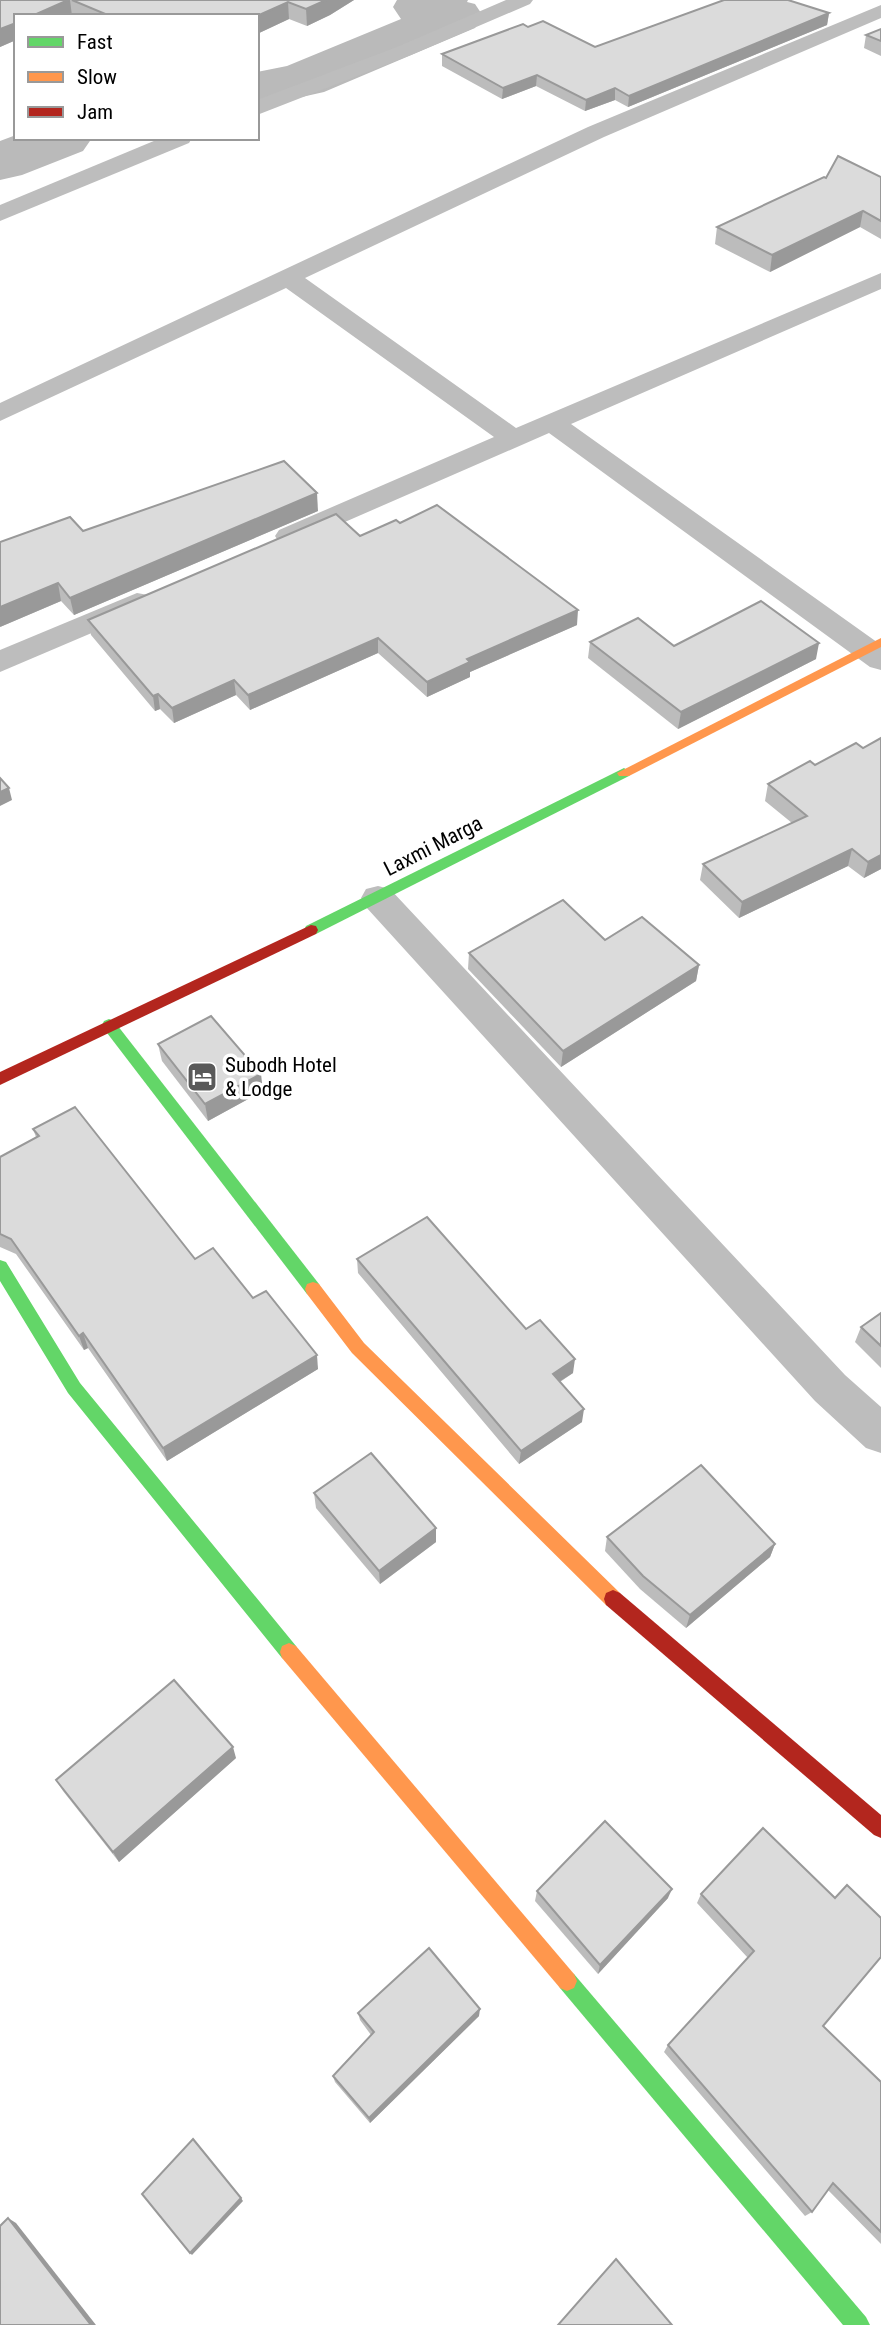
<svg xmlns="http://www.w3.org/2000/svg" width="881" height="2325" viewBox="0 0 881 2325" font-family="'Roboto Condensed',sans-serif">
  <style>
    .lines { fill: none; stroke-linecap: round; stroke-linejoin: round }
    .river { fill: #bababa; fill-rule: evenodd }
    .street { fill: #bdbdbd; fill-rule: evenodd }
    .fast { fill: #63d668; fill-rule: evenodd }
    .slow { fill: #ff974d; fill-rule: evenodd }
    .jam { fill: #b3261e; fill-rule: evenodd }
    .wall { fill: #bcbcbc }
    .shaded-wall { fill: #999 }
    .building { fill: #dbdbdb; stroke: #999; stroke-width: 2 }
    .labels { text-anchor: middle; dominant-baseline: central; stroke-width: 7; stroke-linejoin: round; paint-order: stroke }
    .street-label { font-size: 21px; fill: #000; stroke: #fff }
    .poi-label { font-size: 21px; fill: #000; stroke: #fff; text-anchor: start }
  </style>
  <rect width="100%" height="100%" fill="#fff"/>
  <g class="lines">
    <g class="river">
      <path d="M397,0H468L467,2L475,4L483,16L475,28L324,92L257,107V72L287,66L401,19L393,7Z"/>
      <path d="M16,135V138H92L83,151L22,175L0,180V141Z"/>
    </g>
    <g class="street">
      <path d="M506,0H533L530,4L411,55L257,115V100L397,47Z"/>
      <path d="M881,5V18L604,137L305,278L516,428L881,273V289L571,424L881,645V670L870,667L549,433L299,542L289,545L279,542L275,536L279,530L494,437L286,288L0,421V403L588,127Z"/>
      <path d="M161,138H192L189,143L0,221V205Z"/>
      <path d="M137,593L148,595L152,602L148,609L0,672V650Z"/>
      <path d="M378,886L390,889L845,1375L881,1407V1453L866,1448L815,1401L366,907L361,898L366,889Z"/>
    </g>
    <g class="fast">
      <path d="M624,768L631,773L629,776L316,934H306L304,930L306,926Z"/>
      <path d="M109,1019L114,1021L319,1284L321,1289L319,1294L313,1296L307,1294L104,1029L102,1025L104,1021Z"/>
      <path d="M0,1260L6,1262L80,1383L296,1646L298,1652L296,1658L289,1661L282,1658L68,1393L0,1281Z"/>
      <path d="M567,1971L574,1974L866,2317L870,2325H843L560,1988L557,1981L560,1974Z"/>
    </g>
    <g class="slow">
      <path d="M881,638V647L629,776H619L617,773Z"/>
      <path d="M313,1282L319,1284L364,1343L620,1593L622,1599L620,1605L613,1608L606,1605L352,1353L307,1294L305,1289L307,1284Z"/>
      <path d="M289,1643L296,1646L574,1974L577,1981L574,1988L567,1991L560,1988L282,1658L280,1652L282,1646Z"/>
    </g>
    <g class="jam">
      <path d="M311,925L316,926L318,930L316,934L0,1085V1072Z"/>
      <path d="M613,1590L620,1593L881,1815V1838L874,1835L606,1605L604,1599L606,1593Z"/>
    </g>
  </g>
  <g class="wall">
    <path d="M0,0H354L330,15L307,26L289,19L257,34V16H16V40L0,47Z"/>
    <path d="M829,13L827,25L628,107L615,100L585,111L536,86L502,99L442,66V54L528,27L595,47Z"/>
    <path d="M881,29V56L864,48L866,35Z"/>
    <path d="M881,177V239L860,227L770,272L715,244L717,227L826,178Z"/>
    <path d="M318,511L74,615L61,601L0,627L83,531Z"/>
    <path d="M400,523L577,625L470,672V677L427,697L378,653L250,710L236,695L174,723L160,709L155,711L91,635L88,620L360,536Z"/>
    <path d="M590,642L674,646L816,659L678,729L588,658Z"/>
    <path d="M768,784L881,869L864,878L848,866L739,918L700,880L703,864L792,823L765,801Z"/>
    <path d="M605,940L699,965L696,981L561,1067L468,969L469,953Z"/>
    <path d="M158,1044L263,1091L208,1121L162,1061Z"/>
    <path d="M33,1129L195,1259L253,1298L318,1369L167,1461L88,1348L84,1350L16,1254L0,1247V1157L36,1137Z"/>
    <path d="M357,1259L526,1329L573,1373L560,1382L582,1422L519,1464L358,1273Z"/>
    <path d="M881,1313V1368L855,1342L861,1327Z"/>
    <path d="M314,1493L436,1528V1542L380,1584L316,1508Z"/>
    <path d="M607,1537L775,1544L770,1557L686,1628L640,1589L605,1551Z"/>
    <path d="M236,1758L119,1862L63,1791L56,1780Z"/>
    <path d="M763,1828L823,2026L881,2082V2244L828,2190L812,2212L805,2216L664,2052L668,2045L748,1958L697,1903L701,1894Z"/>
    <path d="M537,1891L668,1898L598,1974L535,1901Z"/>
    <path d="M358,2013L479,2016L370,2123L335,2082L333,2076L371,2035L360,2020Z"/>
  </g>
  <g class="shaded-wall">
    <path d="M68,0H70L72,16H32Z"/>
    <path d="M326,0H354L330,15L307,26L306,9Z"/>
    <path d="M288,2L289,19L257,34V16Z"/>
    <path d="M829,13L827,25L628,107L629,96Z"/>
    <path d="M16,23V40L0,47V29Z"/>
    <path d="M537,75L536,86L502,99L503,88Z"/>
    <path d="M615,88V100L585,111L586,100Z"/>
    <path d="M863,211L860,227L770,272L772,255Z"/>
    <path d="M317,493L318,511L74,615L70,598Z"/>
    <path d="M58,583L61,601L0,627V607Z"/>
    <path d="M578,610L577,625L470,672V677L427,697V682L467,659Z"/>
    <path d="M378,638V653L250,710L248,695Z"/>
    <path d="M819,643L816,659L678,729L681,712Z"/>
    <path d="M234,680L236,695L174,723L172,708Z"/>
    <path d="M158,694L160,709L155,711L153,696Z"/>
    <path d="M9,788L12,800L0,806V792Z"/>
    <path d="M852,849L848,866L739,918L742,902Z"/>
    <path d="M881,855V869L864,878L868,862Z"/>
    <path d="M699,965L696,981L561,1067L563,1051Z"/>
    <path d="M261,1074L263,1091L208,1121L205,1104Z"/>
    <path d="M83,1333L88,1348L84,1350L79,1336Z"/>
    <path d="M317,1355L318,1369L167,1461L163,1448Z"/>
    <path d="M575,1359L573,1373L551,1387L553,1374Z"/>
    <path d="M584,1409L582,1422L519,1464L521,1451Z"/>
    <path d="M436,1528V1542L380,1584L379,1571Z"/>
    <path d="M775,1544L770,1557L686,1628L690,1615Z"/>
    <path d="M233,1747L236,1758L119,1862L113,1852Z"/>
    <path d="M672,1889L668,1898L598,1974L600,1965Z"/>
    <path d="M480,2009L479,2016L370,2123L369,2118Z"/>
    <path d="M241,2198L243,2201L192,2255L190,2253Z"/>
    <path d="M8,2218L16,2223L96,2325H91Z"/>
  </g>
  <g class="building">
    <path d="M0,0H68L32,16H16V23L0,29Z"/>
    <path d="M72,0H326L306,9L288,2L257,16H110Z"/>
    <path d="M724,0H788L829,13L629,96L615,88L586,100L537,75L503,88L442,54L523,24L528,27L543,21L595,47Z"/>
    <path d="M881,29V41L866,35Z"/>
    <path d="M838,156L881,177V221L863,211L772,255L717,227L824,177L826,178Z"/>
    <path d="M284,461L317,493L70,598L58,583L0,607V542L70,517L83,531Z"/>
    <path d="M437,505L578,610L467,659L470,662L427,682L378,638L248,695L234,680L172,708L158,694L153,696L88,620L336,514L360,536L396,520L400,523Z"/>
    <path d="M761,601L819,643L681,712L590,642L638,618L674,646Z"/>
    <path d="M881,738V855L868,862L852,849L742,902L703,864L807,816L768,784L810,761L815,765L856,743L863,748Z"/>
    <path d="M0,778L9,788L0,792Z"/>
    <path d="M563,900L605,940L642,917L699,965L563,1051L469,953Z"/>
    <path d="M211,1016L261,1074L205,1104L158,1044Z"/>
    <path d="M75,1107L195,1259L213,1248L253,1298L266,1291L317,1355L163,1448L83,1333L79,1336L11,1239L0,1234V1157L39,1136L33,1129Z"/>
    <path d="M427,1217L526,1329L540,1320L575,1359L553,1374L584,1409L521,1451L357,1259Z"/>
    <path d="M881,1313V1346L861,1327Z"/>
    <path d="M371,1453L436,1528L379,1571L314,1493Z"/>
    <path d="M701,1465L775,1544L690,1615L643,1576L607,1537Z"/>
    <path d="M174,1680L233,1747L113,1852L56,1780Z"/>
    <path d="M605,1821L672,1889L600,1965L537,1891Z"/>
    <path d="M763,1828L835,1898L847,1885L881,1918V1957L823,2026L881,2082V2232L833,2183L812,2212L668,2045L754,1951L701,1894Z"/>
    <path d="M429,1948L480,2009L369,2118L333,2076L374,2032L358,2013Z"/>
    <path d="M193,2139L241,2198L190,2253L142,2194Z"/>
    <path d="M8,2218L91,2325H0V2226Z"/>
    <path d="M616,2259L672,2325H558Z"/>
  </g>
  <defs>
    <g id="hotel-square" transform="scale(1.575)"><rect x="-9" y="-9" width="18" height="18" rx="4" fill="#595959" stroke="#fff"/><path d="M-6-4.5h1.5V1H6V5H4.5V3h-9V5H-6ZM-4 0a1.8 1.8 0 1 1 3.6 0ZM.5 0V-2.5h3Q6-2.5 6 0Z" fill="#fff"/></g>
  </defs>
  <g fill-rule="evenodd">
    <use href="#hotel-square" x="202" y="1077"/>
  </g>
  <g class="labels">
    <g class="street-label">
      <text transform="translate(433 846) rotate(-27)">Laxmi Marga</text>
    </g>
    <g class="poi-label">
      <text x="225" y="1065">Subodh Hotel<tspan x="225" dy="24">&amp; Lodge</tspan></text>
    </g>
  </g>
  <rect x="14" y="14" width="245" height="126" fill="#ffffff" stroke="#999999" stroke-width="2"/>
  <rect x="28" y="37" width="35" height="10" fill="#63d668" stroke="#999999" stroke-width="2"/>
  <text x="77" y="49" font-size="21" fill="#000000">Fast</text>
  <rect x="28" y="72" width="35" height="10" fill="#ff974d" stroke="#999999" stroke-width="2"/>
  <text x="77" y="84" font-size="21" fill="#000000">Slow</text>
  <rect x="28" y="107" width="35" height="10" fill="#b3261e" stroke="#999999" stroke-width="2"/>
  <text x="77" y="119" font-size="21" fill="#000000">Jam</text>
</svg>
